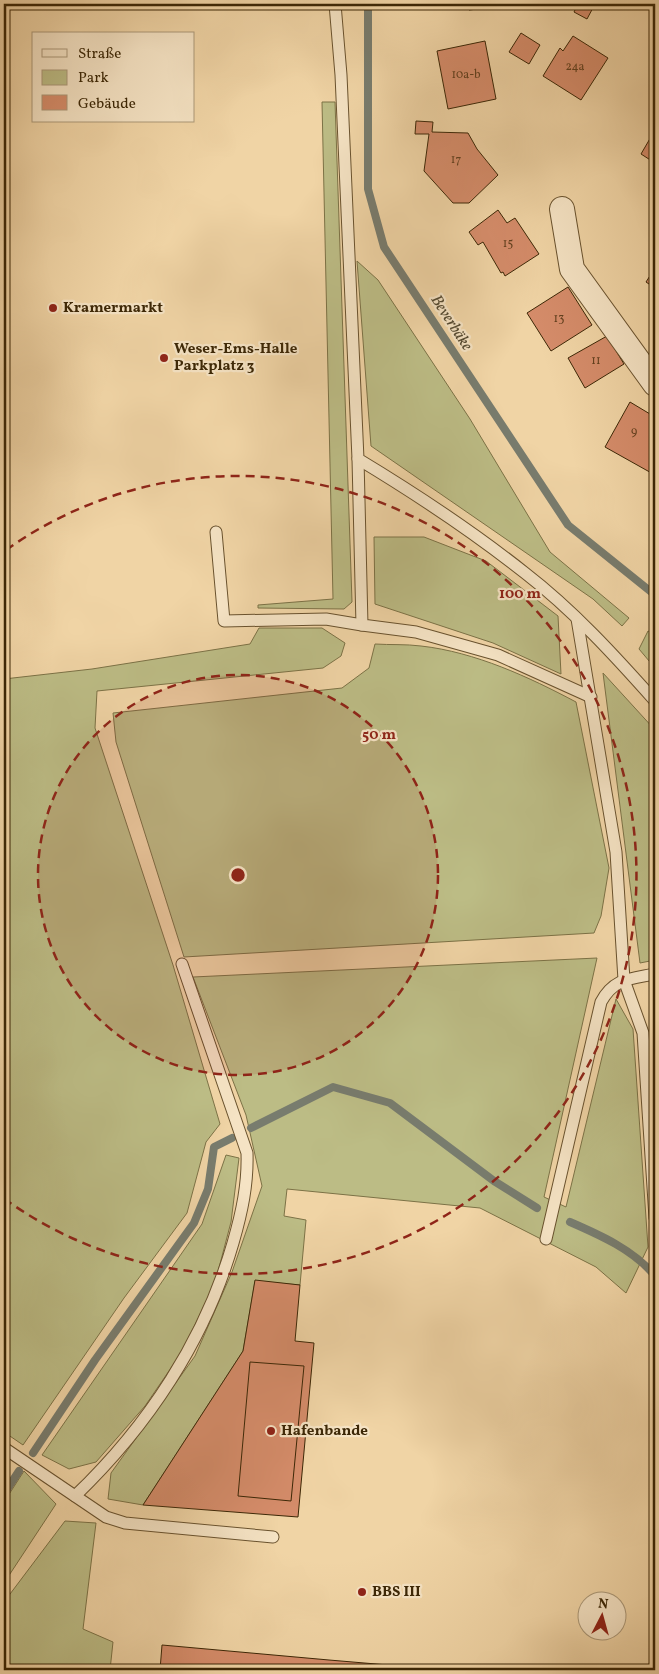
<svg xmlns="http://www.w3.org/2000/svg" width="659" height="1674" viewBox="0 0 659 1674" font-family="Vollkorn,serif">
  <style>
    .green { fill: #bcbc85; stroke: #7c7246 }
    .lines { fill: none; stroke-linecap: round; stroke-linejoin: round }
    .stream { stroke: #787c6e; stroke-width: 8 }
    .building { fill: #d58c6a; stroke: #3c2706 }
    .service-casing { stroke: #69522e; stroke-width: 13 }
    .minor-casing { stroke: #69522e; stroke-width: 26 }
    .service { stroke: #f5e3c4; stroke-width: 11 }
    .minor { stroke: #f5e3c4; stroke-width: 24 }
    .ring { fill: none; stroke: #8f2418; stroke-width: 2.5; stroke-dasharray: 9 6 }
    .poi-dot { fill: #8f2418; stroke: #f5e3c4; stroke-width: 2 }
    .labels { text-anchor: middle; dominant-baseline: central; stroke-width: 4.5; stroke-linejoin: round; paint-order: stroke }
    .number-label { font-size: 12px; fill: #62401f }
    .poi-label { font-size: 15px; font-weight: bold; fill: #3c2706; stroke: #f5e3c4; text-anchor: start }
    .water-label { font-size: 16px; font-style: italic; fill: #554a31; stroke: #f5e3c4 }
    .centre { fill: #8f2418; stroke: #f5e3c4; stroke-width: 2.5 }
    .ring-label { font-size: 15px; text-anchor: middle; font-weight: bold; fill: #8f2418; stroke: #f5e3c4; stroke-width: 4.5; stroke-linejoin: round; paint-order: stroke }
  </style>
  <rect width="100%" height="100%" fill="#f0d4a5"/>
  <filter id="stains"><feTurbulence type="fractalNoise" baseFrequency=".004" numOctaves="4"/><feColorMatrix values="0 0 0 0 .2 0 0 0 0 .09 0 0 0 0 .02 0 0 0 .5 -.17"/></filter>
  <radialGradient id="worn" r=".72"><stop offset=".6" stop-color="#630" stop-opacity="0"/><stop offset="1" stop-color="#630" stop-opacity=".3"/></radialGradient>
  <g class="green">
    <path d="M322,102H335L352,602L344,609L258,608V605L333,599Z"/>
    <path d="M357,261L378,280L470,419L550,552L629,618L622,626L593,599L371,446Z"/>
    <path d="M374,537H424L486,561L558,616L561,674L493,643L375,604Z"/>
    <path d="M259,628H322L345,643L341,656L323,668L97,691L95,728L173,965L220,1124L206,1142L187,1213L124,1298L23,1445L4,1432V679L92,669L250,644Z"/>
    <path d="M648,631L655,634V668L639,649Z"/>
    <path d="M375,644C390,645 406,644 421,646C475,652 529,677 576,702L609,868L601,916L594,933L184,957L116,742L113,713L342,688L369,668Z"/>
    <path d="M603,673L655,730V960L640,963Z"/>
    <path d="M597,958L544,1197L566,1207L616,999L633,1029L648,1247L626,1293L596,1267L480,1208L287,1189L284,1216L306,1220L300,1285L255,1281L243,1351L143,1505L108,1499L111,1473L195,1356L232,1272L262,1186L246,1115L193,977Z"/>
    <path d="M226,1155L239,1158L231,1222L215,1283L182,1352L145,1406L96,1462L69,1469L42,1455L202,1224Z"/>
    <path d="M24,1471L56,1504L4,1583V1502Z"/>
    <path d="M65,1521L96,1523L83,1629L113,1642L110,1670H4V1602Z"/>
  </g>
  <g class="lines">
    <g class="stream">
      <path d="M368,4V189L384,247L568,525L655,595"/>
      <path d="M251,1128L333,1087L390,1103L494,1181L537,1208"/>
      <path d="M570,1222C600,1235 634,1250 655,1276"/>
      <path d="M33,1453L95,1360L194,1223L208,1189L214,1147L232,1138"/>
      <path d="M4,1494L19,1471"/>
    </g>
  </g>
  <g class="building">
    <path d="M468,4H520L469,10Z"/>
    <path d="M578,4H595L587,19L574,12Z"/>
    <path d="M521,33L540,45L529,64L509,52Z"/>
    <path d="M573,36L608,58L581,100L543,76L560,48L563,51Z"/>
    <path d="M485,41L496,99L448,109L437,51Z"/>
    <path d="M416,121L433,122L432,132L468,133L477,149L498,175L469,203H453L424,171L429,134H415Z"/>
    <path d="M655,130V163L641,154Z"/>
    <path d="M498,210L507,223L515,218L539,254L505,276L503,272L501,273L483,242L478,245L469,232Z"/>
    <path d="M655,268V288L646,282Z"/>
    <path d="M568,287L592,325L551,351L527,313Z"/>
    <path d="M607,336L624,364L585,388L568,358Z"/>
    <path d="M630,402L655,417V475L605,447Z"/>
    <path d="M255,1280L300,1285L295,1341L314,1343L298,1517L143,1505L243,1351Z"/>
    <path d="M250,1362L304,1366L291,1501L238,1496Z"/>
    <path d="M162,1645L329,1660L447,1670H160Z"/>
  </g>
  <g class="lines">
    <g class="service-casing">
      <g id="service">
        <path d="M335,4L341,75L358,459C416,494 472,531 525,573C573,610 615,656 655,701"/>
        <path d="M358,459L362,625L416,632L498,655L591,697"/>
        <path d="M216,532L224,621L326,619L362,625"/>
        <path d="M577,619L616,852L624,980L643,1033L655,1218"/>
        <path d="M546,1239L601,1002C614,978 630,979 655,974"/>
        <path d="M4,1448L106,1517L125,1523L273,1537"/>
        <path d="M75,1496C148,1426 205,1340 233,1243C242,1212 248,1184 247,1153L182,964"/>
        <path d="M655,1670V1665"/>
      </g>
    </g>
    <g class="minor-casing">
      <path id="minor" d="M562,209L572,269L655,384"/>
    </g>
    <use href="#service" class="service"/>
    <use href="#minor" class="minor"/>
  </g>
  <circle cx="238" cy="875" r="200" fill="#8f2418" fill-opacity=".12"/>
  <g class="ring">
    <circle cx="238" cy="875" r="200"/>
    <path d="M6 550A399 399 0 1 1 6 1200"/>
  </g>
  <g class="poi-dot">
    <circle cx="53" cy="308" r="5"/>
    <circle cx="164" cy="358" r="5"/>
    <circle cx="271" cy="1431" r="5"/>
    <circle cx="362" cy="1592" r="5"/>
  </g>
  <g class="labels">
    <g class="number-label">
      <text x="575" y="67">24a</text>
      <text x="466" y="75">10a-b</text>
      <text x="456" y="160">17</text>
      <text x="508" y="244">15</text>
      <text x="559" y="319">13</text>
      <text x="596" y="361">11</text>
      <text x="634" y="432">9</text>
    </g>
    <g class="poi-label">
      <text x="63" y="308">Kramermarkt</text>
      <text x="174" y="349">Weser-Ems-Halle<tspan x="174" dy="17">Parkplatz 3</tspan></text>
      <text x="281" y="1431">Hafenbande</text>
      <text x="372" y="1592">BBS III</text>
    </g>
    <g class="water-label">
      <text transform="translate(451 323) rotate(57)">Beverbäke</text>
    </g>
  </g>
  <circle cx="238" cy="875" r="8" class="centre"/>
  <g class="ring-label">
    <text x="520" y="598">100 m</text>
    <text x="379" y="739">50 m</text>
  </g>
  <rect width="659" height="1674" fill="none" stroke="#f0d4a5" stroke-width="20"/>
  <rect x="5" y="5" width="649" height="1664" fill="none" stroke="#3c2706" stroke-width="2.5"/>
  <rect x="10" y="10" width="639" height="1654" fill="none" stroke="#3c2706"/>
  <rect x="32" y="32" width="162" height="90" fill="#f5e3c4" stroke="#ab9878"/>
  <rect x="42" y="49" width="25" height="8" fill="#f5e3c4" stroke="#ab9878"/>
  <text x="78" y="58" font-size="15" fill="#3c2706">Straße</text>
  <rect x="42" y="70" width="25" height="15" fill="#bcbc85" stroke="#ab9878"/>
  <text x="78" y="82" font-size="15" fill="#3c2706">Park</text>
  <rect x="42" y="95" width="25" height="15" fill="#d58c6a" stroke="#ab9878"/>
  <text x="78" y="108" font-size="15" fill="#3c2706">Gebäude</text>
  <g transform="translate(602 1616) rotate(6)"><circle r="24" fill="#f5e3c4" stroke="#ab9878"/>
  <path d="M0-4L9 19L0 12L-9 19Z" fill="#8f2418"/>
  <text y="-8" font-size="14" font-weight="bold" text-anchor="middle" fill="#3c2706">N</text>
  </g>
  <rect width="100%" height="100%" filter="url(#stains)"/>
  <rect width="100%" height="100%" fill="url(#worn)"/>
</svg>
